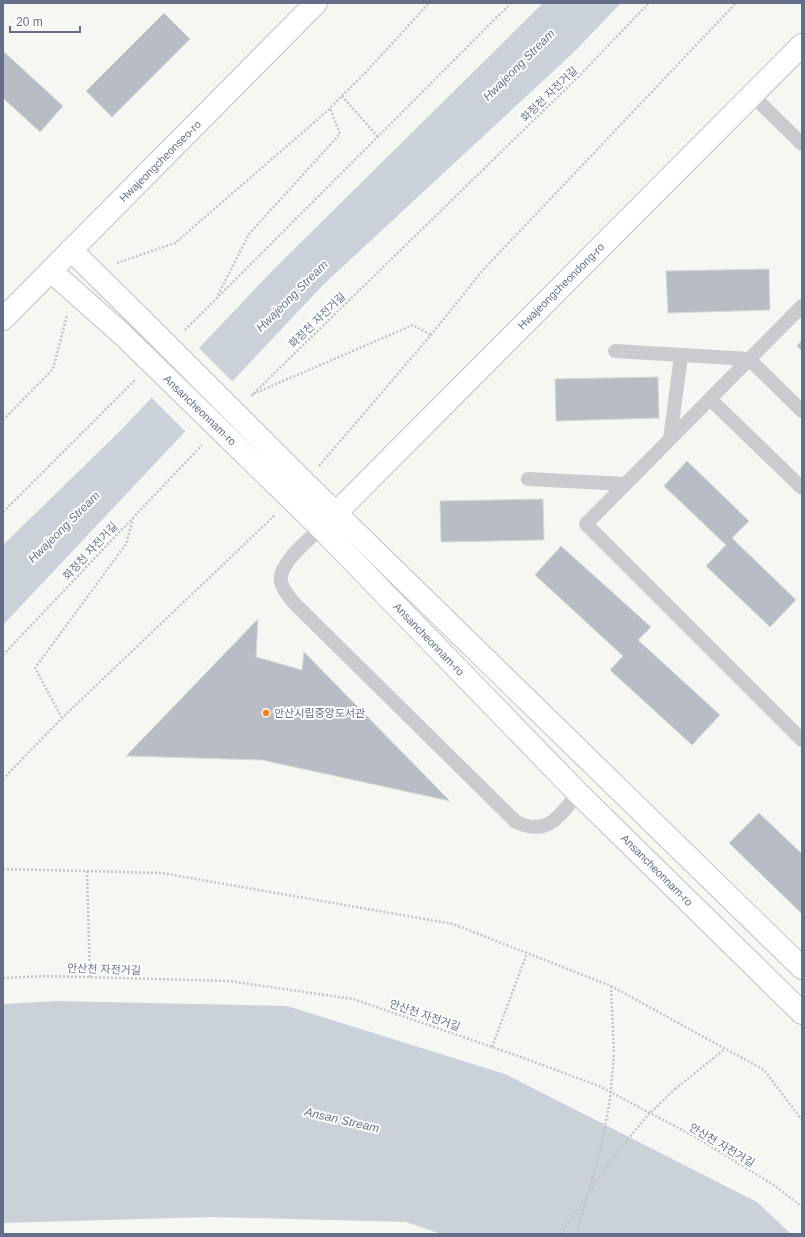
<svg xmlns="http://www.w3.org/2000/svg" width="805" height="1237" viewBox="0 0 805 1237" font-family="Helvetica,'Noto Sans KR',sans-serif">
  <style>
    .water { fill: #cbd1d8 }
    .pier { fill: #f6f7f3 }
    .building { fill: #b8bcc4; stroke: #d8d9d6 }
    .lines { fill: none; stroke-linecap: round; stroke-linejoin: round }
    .secondary-casing { stroke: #bfc1c7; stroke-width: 24 }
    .path { stroke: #c4c4c7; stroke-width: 2.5; stroke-dasharray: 2 2; stroke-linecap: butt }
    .lane { stroke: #c9cbcf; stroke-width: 14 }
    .secondary { stroke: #fff; stroke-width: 22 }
    .secondary-bridge-casing { stroke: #bfc1c7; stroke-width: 24; stroke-linecap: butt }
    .path-bridge { stroke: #c4c4c7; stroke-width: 2.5; stroke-dasharray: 2 2; stroke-linecap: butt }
    .secondary-bridge { stroke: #fff; stroke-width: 22 }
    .poi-dot { fill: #f58416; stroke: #fff; stroke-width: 1.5 }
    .labels { text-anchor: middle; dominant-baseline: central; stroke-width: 4; stroke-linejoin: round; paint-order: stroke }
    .street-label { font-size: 11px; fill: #636e88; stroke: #fff }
    .poi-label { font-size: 11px; fill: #636e88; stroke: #fff; text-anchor: start }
    .water-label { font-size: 12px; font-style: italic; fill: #63768b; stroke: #fff }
  </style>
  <rect width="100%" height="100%" fill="#f6f7f3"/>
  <g class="water">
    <path d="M543,3H621L573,53L324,284L3,625V545L119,432L275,268Z"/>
    <path d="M56,1001L287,1006L505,1074L757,1202L791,1234H441L406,1222L212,1217L3,1223V1004Z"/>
  </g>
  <path class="pier" d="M198,347L234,383L187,433L150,396Z"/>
  <g class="building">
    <path d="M164,13L190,39L112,117L86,91Z"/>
    <path d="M3,51L63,106L40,132L3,98Z"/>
    <path d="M769,269L770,310L668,313L666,271Z"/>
    <path d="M802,340V351L797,346Z"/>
    <path d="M658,377L659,418L556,421L555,379Z"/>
    <path d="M687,461L749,521L732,538L796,600L770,627L706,566L726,545L664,486Z"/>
    <path d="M543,499L544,540L441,542L440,501Z"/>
    <path d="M561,546L651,627L638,640L720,715L692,745L610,670L623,656L535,575Z"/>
    <path d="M258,619L256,657L302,670L304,652L450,801L262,760L126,756Z"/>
    <path d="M759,813L802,854V914L729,843Z"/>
  </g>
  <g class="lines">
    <g class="secondary-casing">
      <g id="secondary">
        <path d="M71,250L140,318"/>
        <path d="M51,271L123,335"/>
        <path d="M3,319L316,3"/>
        <path d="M263,441L305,483L802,968"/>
        <path d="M248,457L321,528L578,793L802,1013"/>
        <path d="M325,524L802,45"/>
      </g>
    </g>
    <g class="path">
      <path d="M342,96L378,137"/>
      <path d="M117,263L175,243L325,113L366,72L429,3"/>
      <path d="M218,295L249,234L340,134L330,108"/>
      <path d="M185,330L511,3"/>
      <path d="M253,394L413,325L431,335"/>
      <path d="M251,396L578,77L649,3"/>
      <path d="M3,420L53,369L67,315"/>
      <path d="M319,466L431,335L483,270L736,3"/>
      <path d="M3,512L136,379"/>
      <path d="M3,655L202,445"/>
      <path d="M62,718L35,668L126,544L133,519"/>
      <path d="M3,779L62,718L275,515"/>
      <path d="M3,869L162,873L453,924L611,986L764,1070L802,1120"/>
      <path d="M87,871L90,977"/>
      <path d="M3,978L46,976L229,981L353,999L521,1057L599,1086L697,1138L774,1185L802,1207"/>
      <path d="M611,986L614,1054"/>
      <path d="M492,1047L527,953"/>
      <path d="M675,1089L725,1049"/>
    </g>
    <g class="lane">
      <path d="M752,95L802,144"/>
      <path d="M802,306L586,524L802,740"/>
      <path d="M615,351L749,359L802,411"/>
      <path d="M710,399L802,488"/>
      <path d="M670,439L681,356"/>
      <path d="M528,479L625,484"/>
      <path d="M321,528C309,540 278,563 281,582C283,590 289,597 294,603L516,822C549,837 560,815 578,793"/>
    </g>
    <use href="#secondary" class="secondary"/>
    <g class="secondary-bridge-casing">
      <g id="secondary-bridge">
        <path d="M140,318L263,441"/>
        <path d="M123,335L248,457"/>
      </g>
    </g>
    <g class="path-bridge">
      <path d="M590,1191L613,1157L648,1115L675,1089"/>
      <path d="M561,1234L588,1195L601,1149L610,1099L614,1054"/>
      <path d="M576,1234L587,1198"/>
    </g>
    <use href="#secondary-bridge" class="secondary-bridge"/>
  </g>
  <circle class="poi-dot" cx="266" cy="713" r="4"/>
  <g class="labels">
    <g class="street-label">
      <text transform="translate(549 94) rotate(-44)">화정천 자전거길</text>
      <text transform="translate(160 161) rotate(-45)">Hwajeongcheonseo-ro</text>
      <text transform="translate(561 286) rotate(-45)">Hwajeongcheondong-ro</text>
      <text transform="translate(317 320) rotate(-44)">화정천 자전거길</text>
      <text transform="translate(200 410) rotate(44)">Ansancheonnam-ro</text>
      <text transform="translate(90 551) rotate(-47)">화정천 자전거길</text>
      <text transform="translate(429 639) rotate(46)">Ansancheonnam-ro</text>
      <text transform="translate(657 870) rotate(45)">Ansancheonnam-ro</text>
      <text transform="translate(104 969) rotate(2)">안산천 자전거길</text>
      <text transform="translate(425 1015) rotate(19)">안산천 자전거길</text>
      <text transform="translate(722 1145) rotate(31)">안산천 자전거길</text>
    </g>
    <g class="poi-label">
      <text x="274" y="713">안산시립중앙도서관</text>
    </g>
    <g class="water-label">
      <text transform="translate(519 65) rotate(-45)">Hwajeong Stream</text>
      <text transform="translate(292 296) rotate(-45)">Hwajeong Stream</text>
      <text transform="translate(64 527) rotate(-45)">Hwajeong Stream</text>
      <text transform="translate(342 1120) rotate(13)">Ansan Stream</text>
    </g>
  </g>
  <rect width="805" height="1237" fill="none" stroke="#636e88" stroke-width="8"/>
  <path d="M10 26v6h70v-6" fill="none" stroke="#636e88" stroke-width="2"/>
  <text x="16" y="26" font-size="12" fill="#636e88" stroke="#ffffff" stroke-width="3" paint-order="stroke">20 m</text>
</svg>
